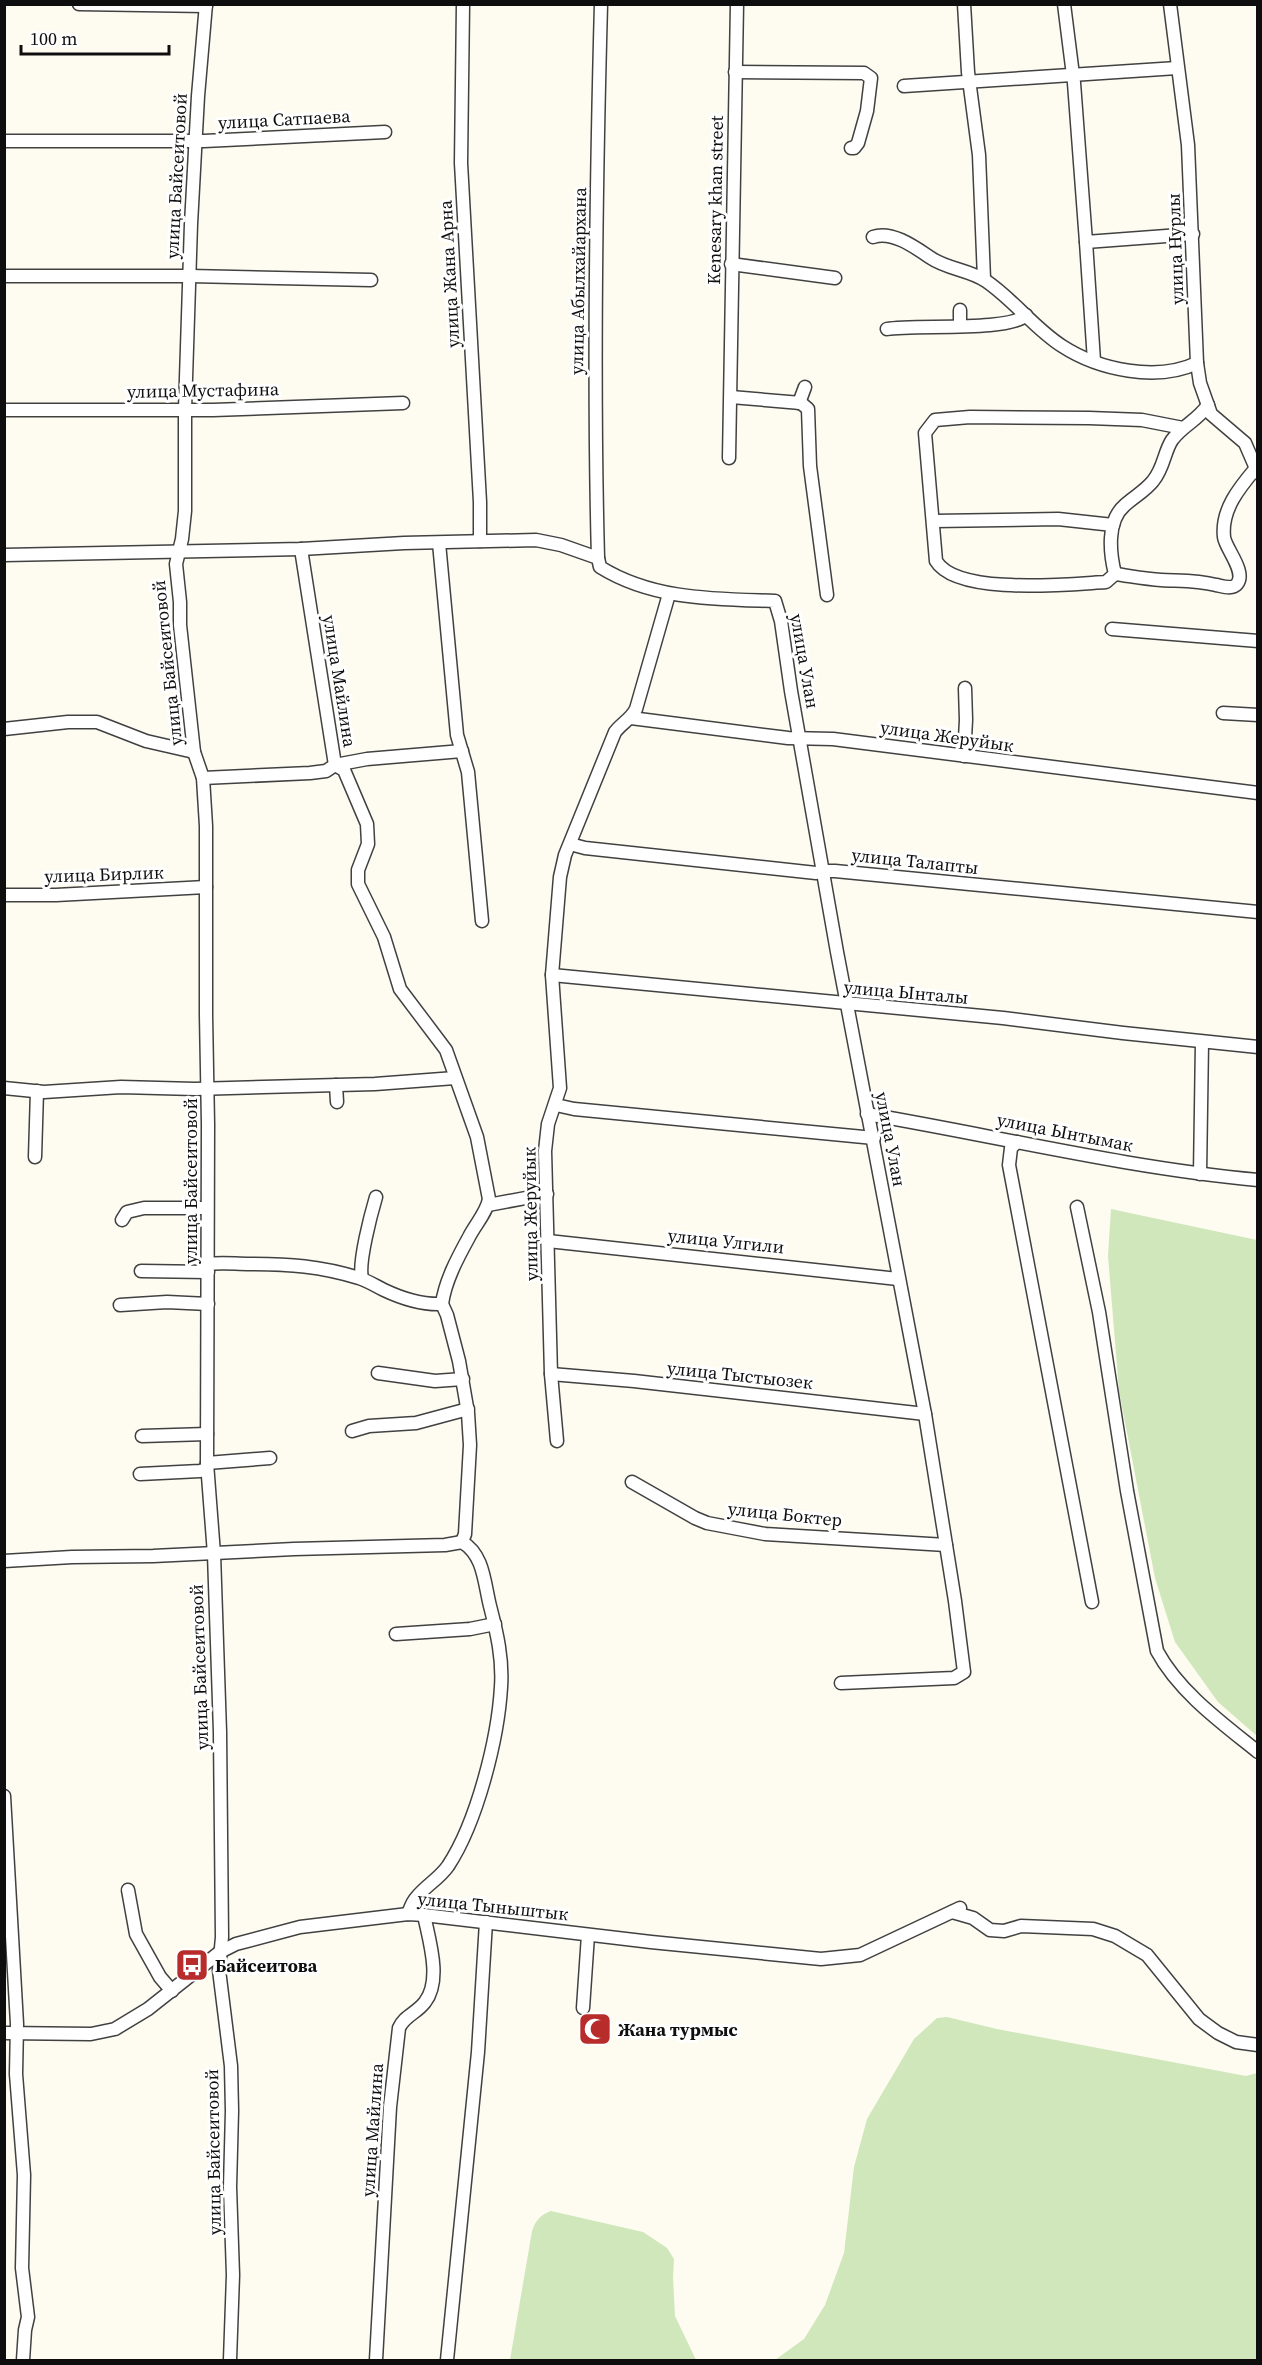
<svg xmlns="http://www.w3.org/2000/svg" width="1262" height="2365" viewBox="0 0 1262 2365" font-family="'Source Serif 4',serif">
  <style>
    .green { fill: #d0e7bb }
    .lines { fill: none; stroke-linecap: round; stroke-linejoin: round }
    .minor-casing { stroke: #414141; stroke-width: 15 }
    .minor { stroke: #fff; stroke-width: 12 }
    .labels { text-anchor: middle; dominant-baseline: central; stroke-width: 6; stroke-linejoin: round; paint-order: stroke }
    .street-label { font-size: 18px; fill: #0e0e0e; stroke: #fff }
    .poi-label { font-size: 18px; font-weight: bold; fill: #0e0e0e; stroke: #fff; text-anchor: start }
  </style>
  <rect width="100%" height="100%" fill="#fefcf1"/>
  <g class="green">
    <path d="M1111,1209L1257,1240V1736L1218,1702L1175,1642L1155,1578L1119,1391L1108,1256Z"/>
    <path d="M947,2017L997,2029L1246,2076L1257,2073V2360H775L804,2339L825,2305L844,2253L854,2167L867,2119L914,2039L937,2018Z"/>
    <path d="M551,2211L643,2232L667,2248L674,2259L673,2277L675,2316L696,2360H510L532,2231C536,2220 540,2215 551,2211Z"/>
  </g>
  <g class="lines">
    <g class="minor-casing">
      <g id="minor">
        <path d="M79,4L206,6"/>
        <path d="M206,4L198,96L191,224L185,409V511L182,539L176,564L180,602V625L194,752L203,778L206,826V1015L208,1124L207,1463L214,1554L220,1732L222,1937L219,1970L231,2066L232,2111L230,2187L233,2275L230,2360"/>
        <path d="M463,4L461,163L480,502V541"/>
        <path d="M964,4L968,72L979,155L984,279"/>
        <path d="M1064,4L1074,83L1086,242L1193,234"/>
        <path d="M1170,4L1188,145L1197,363L1200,383L1211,414L1245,443L1258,473"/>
        <path d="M735,72L864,73L871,78L867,111L858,143L854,148H851"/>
        <path d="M904,86L1177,68"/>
        <path d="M4,141H204L385,132"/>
        <path d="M873,237C892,230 916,248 931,258C947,269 970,270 986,281C1014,300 1035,329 1062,346C1099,370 1157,382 1197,363"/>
        <path d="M1086,242L1094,361"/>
        <path d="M731,264L835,278"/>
        <path d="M4,276H190L371,280"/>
        <path d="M960,325V310"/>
        <path d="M887,329C914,324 1010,332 1026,315"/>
        <path d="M731,397L801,403L808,409L810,466L827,595"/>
        <path d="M799,403L805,387"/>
        <path d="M4,410H213L403,403"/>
        <path d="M1183,428L1142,420L1089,418L970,417L935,420L925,433L936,561C957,596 1069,584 1106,582L1115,574C1110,554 1106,521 1125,505C1135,496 1145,491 1153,481C1164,468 1164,452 1172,440C1183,425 1197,421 1208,405"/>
        <path d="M729,458L737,4"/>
        <path d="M934,521L1058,519L1113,525"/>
        <path d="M439,543L457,735L468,772L482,921"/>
        <path d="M301,549L335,765L344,770L367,824L368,844L358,870V884L384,937L400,989L446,1050L477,1137L489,1199C487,1212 475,1225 469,1237C458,1257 445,1281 442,1304L447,1315L459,1361L468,1413L470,1445L465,1534L462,1542C484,1555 484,1582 490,1606C497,1633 503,1659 501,1687C498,1739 477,1822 448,1866C439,1879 425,1886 416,1898C412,1902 410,1909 408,1914"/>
        <path d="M4,555L301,549L404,543L536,540L561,545L598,558L600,567C653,600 715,599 775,601L781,621L791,691L837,952L925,1414L955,1601L964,1672L954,1678L841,1683"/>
        <path d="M598,558C593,373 596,189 601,4"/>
        <path d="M1115,574C1130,576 1146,579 1161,580C1180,581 1197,580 1216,585C1222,586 1232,590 1237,584C1247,572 1225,548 1224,537C1221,510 1239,488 1256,468"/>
        <path d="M1112,629L1258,641"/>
        <path d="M1223,713L1258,715"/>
        <path d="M631,718L788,738L833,739L1258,793"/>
        <path d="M4,729L68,722H97L146,741L194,752"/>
        <path d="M964,756L966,720L965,688"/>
        <path d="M203,778L310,773L326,771L335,765L367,759L462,751"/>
        <path d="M570,844L585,848L816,873L824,871H835L1258,912"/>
        <path d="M4,895H56L206,887"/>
        <path d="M552,975L1003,1018L1123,1033L1258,1047"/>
        <path d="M336,1085L337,1102"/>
        <path d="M4,1088L44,1092L121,1087L195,1089L375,1084L455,1078"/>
        <path d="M556,1105L574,1109L874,1138"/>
        <path d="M867,1114C997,1136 1126,1168 1258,1180"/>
        <path d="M1017,1142L1011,1148L1009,1165L1092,1602"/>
        <path d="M35,1157L37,1091"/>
        <path d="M1200,1174L1202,1042"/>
        <path d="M488,1205L547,1194"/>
        <path d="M1077,1207L1099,1312L1127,1491L1157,1651C1179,1692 1222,1723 1258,1752"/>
        <path d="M122,1220L127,1212L144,1208H207"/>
        <path d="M548,1241L898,1279"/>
        <path d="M208,1264C222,1262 235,1264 250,1264C289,1264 320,1266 359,1278C368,1281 376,1286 384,1290C403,1299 421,1305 442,1304"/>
        <path d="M141,1271L208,1272"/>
        <path d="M362,1278C358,1263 371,1214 376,1197"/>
        <path d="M120,1305L167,1302L208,1304"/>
        <path d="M378,1373L435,1381L463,1379"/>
        <path d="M551,1374L634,1381L925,1414"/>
        <path d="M352,1431L369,1426L416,1423L468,1409"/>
        <path d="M142,1436L207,1434"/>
        <path d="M557,1441L551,1374L545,1151L548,1124L560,1088L552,975L560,877L565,855L615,732C622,723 631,719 636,709L669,594"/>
        <path d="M207,1463L270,1458"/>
        <path d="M140,1474L200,1471L207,1469"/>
        <path d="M632,1482L695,1518L707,1523L765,1534L946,1545"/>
        <path d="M4,1561L72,1557L153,1556L294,1549L445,1545L462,1542"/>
        <path d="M396,1634L470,1629L495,1624"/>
        <path d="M4,1796L17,2024L16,2074L24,2175L22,2268L28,2317L25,2330L23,2360"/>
        <path d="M128,1890L136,1934L160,1977L172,1991"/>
        <path d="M952,1912L973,1918L990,1930L1004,1931L1021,1926L1093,1929L1115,1936L1147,1955L1199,2019L1218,2033L1236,2042L1258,2045"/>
        <path d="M583,2008L588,1935"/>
        <path d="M4,2033L91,2034L115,2029L148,2009L220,1952L236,1944L300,1927L408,1914L424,1915L651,1942L821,1959L860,1955L960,1908"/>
        <path d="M376,2360L390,2107L399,2028C404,2016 417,2013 425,2002C442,1980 429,1940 424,1915"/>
        <path d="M447,2360L478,2052L486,1922"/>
      </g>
    </g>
    <use href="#minor" class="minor"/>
  </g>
  <defs>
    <g id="bus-square" transform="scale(1.725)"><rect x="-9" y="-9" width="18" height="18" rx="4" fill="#b82d2c" stroke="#fff"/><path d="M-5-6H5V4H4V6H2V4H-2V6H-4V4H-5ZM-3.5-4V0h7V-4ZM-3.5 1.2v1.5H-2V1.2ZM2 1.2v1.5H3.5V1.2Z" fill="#fff"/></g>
    <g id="mosque-square" transform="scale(1.725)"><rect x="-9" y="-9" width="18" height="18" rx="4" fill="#b82d2c" stroke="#fff"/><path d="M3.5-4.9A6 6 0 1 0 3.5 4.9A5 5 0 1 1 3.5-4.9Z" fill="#fff"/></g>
  </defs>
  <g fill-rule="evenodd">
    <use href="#bus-square" x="192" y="1965"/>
    <use href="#mosque-square" x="595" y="2029"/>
  </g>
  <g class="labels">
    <g class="street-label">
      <text transform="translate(284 119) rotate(-3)">улица Сатпаева</text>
      <text transform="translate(176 176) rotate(-87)">улица Байсеитовой</text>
      <text transform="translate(715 200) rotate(-89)">Kenesary khan street</text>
      <text transform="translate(1175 249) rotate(-92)">улица Нурлы</text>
      <text transform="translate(449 274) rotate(-93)">улица Жана Арна</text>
      <text transform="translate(578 281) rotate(-89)">улица Абылхайархана</text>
      <text transform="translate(203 390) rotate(-1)">улица Мустафина</text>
      <text transform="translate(805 661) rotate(80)">улица Улан</text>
      <text transform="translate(167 663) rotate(-96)">улица Байсеитовой</text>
      <text transform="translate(340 681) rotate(81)">улица Майлина</text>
      <text transform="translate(947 736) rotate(8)">улица Жеруйык</text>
      <text transform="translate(915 861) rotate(6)">улица Талапты</text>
      <text transform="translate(104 874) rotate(-2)">улица Бирлик</text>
      <text transform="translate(906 992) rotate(5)">улица Ынталы</text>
      <text transform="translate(1065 1132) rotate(11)">улица Ынтымак</text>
      <text transform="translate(891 1139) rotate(79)">улица Улан</text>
      <text transform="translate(190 1181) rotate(-90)">улица Байсеитовой</text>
      <text transform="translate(530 1214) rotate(-91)">улица Жеруйык</text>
      <text transform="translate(726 1241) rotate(6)">улица Улгили</text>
      <text transform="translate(740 1375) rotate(6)">улица Тыстыозек</text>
      <text transform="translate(785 1514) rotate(6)">улица Боктер</text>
      <text transform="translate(199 1667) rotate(-92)">улица Байсеитовой</text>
      <text transform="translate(493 1906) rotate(6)">улица Тыныштык</text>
      <text transform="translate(372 2130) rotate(-86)">улица Майлина</text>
      <text transform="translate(213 2152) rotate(-91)">улица Байсеитовой</text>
    </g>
    <g class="poi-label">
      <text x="215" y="1965">Байсеитова</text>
      <text x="618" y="2029">Жана турмыс</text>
    </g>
  </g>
  <rect width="1262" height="2365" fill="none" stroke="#0e0e0e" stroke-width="12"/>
  <path d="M21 45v9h148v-9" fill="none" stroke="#0e0e0e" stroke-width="3"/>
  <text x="30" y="45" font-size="18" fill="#0e0e0e" stroke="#ffffff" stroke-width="4.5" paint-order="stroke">100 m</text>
</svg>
